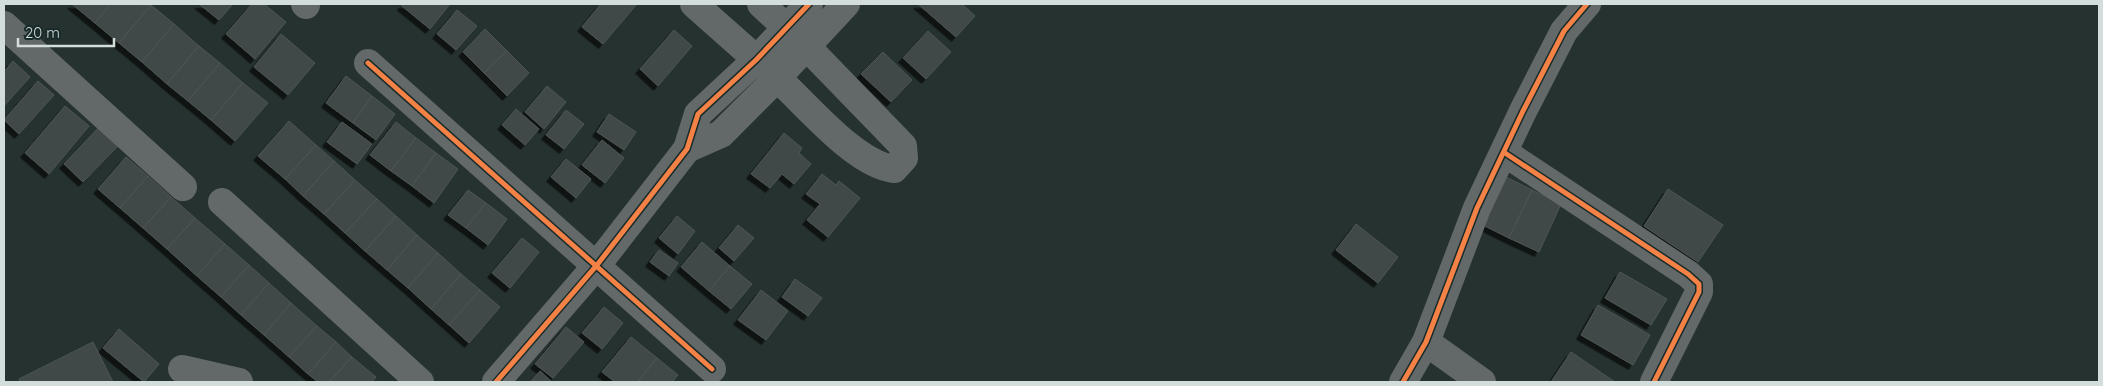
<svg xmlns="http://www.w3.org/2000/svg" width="2103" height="386" viewBox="0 0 2103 386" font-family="Quicksand,sans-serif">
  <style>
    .building { fill: #404847; stroke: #4d5655; filter: url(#shadow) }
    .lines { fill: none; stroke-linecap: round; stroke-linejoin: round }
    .minor { stroke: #636968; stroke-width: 28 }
    .cycleway-casing { stroke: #182b2a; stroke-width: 8 }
    .cycleway { stroke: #f48246; stroke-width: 5 }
  </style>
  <defs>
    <filter id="shadow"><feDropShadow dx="-4.5" dy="4.5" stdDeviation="0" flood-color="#0009"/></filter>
  </defs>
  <rect width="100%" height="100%" fill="#263230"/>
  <g class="building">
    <path d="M72,4H111L95,23Z"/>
    <path d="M111,4L151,5L119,43L95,23Z"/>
    <path d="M199,4H233L219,20Z"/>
    <path d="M252,4H264L286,22L255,59L226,34Z"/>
    <path d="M403,4H450L430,29L402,6Z"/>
    <path d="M601,4H637L603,44L582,27Z"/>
    <path d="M918,4H962L975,16L956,37Z"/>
    <path d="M151,5L174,24L142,62L119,43Z"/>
    <path d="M457,10L477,26L456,50L437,34Z"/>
    <path d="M174,24L199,46L167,84L142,62Z"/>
    <path d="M485,29L507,51L484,73L463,52Z"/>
    <path d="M674,30L692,46L658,86L640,69Z"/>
    <path d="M928,31L951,52L926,79L903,58Z"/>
    <path d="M281,34L315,63L288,95L254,67Z"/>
    <path d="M199,46L220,63L188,101L167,84Z"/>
    <path d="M507,51L529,73L507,96L484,73Z"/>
    <path d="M883,52L912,80L891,102L861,74Z"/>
    <path d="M13,61L30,77L4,106V72Z"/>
    <path d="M220,63L243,83L211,120L188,101Z"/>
    <path d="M346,76L372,96L353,123L326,103Z"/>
    <path d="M38,81L54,95L19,134L4,120Z"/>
    <path d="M243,83L268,103L235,141L211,120Z"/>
    <path d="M547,86L566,102L544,129L525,112Z"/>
    <path d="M372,96L395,114L376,140L353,123Z"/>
    <path d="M65,106L89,126L49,174L25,153Z"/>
    <path d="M516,109L539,129L525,145L502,125Z"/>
    <path d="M566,110L584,124L564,149L546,135Z"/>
    <path d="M609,114L636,132L624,150L597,132Z"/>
    <path d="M289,121L316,145L285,179L258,156Z"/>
    <path d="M342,122L372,144L357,164L327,142Z"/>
    <path d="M396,122L416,138L391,171L370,155Z"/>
    <path d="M99,127L118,146L83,182L64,164Z"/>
    <path d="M784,133L802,148L799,153L811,164L794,184L782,174L770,188L751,174Z"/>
    <path d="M416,138L436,153L412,186L391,171Z"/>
    <path d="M602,140L624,158L605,183L582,165Z"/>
    <path d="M316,145L334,161L303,196L285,179Z"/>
    <path d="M436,153L458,169L434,203L412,186Z"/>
    <path d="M126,157L148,176L120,208L98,189Z"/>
    <path d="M566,159L591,179L576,198L551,177Z"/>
    <path d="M334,161L355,180L324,214L303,196Z"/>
    <path d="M822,174L836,185L839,181L860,198L828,237L807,220L820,204L806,194Z"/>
    <path d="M148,176L171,197L143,228L120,208Z"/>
    <path d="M1506,177L1532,190L1509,238L1483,225Z"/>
    <path d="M355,180L377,199L345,233L324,214Z"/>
    <path d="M1668,189L1723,225L1698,262L1644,226Z"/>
    <path d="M468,190L486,203L466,228L448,215Z"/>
    <path d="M1532,190L1561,204L1539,252L1509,238Z"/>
    <path d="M171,197L195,218L167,249L143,228Z"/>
    <path d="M377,199L396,216L365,251L345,233Z"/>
    <path d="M486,203L507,219L488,245L466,228Z"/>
    <path d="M396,216L417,235L387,270L365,251Z"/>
    <path d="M677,216L695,231L678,254L659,238Z"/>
    <path d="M195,218L225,244L197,276L167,249Z"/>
    <path d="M1356,224L1398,257L1378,283L1336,250Z"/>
    <path d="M738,225L754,238L734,261L719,248Z"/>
    <path d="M417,235L438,253L408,288L387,270Z"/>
    <path d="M522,238L539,252L510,288L492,273Z"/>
    <path d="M702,242L730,266L709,291L681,267Z"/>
    <path d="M225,244L249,265L221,297L197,276Z"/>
    <path d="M659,250L678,263L669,276L650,262Z"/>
    <path d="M438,253L461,274L431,309L408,288Z"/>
    <path d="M249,265L269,283L241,315L221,297Z"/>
    <path d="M730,266L752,284L731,309L709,291Z"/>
    <path d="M1620,272L1667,299L1651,325L1605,298Z"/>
    <path d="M461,274L480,290L449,325L431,309Z"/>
    <path d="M795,279L822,298L808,316L782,297Z"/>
    <path d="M269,283L291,303L264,335L241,315Z"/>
    <path d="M480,290L500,307L469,343L449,325Z"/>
    <path d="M761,290L788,311L766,340L738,320Z"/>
    <path d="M291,303L317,326L289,357L264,335Z"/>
    <path d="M1598,305L1650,335L1633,365L1581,335Z"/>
    <path d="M604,307L623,323L602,349L582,333Z"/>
    <path d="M317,326L336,342L308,374L289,357Z"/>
    <path d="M566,327L584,342L553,378L535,364Z"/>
    <path d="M119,329L159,364L144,382L103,348Z"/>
    <path d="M631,337L657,358L638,382H615L602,372Z"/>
    <path d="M93,342L113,382H20L19,379Z"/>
    <path d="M336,342L352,357L329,382H318L308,374Z"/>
    <path d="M1571,352L1615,382H1551Z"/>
    <path d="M352,357L376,377L372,382H329Z"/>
    <path d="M657,358L678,375L672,382H638Z"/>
    <path d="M540,371L552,382H530Z"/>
  </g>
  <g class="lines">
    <g class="minor">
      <path d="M305,4L306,5"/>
      <path d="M694,4C722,29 751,54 779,80C808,106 855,164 894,169L904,158L903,146L806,46L761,4"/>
      <path d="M4,25L183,187"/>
      <path d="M368,63L712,369"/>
      <path d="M687,149L721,134L777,78L846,4"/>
      <path d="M1505,153L1688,274L1699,284V292L1654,382"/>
      <path d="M222,202L420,382"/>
      <path d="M1426,342L1482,382"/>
      <path d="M182,369L239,382"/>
      <path d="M496,382L597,265L687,149L698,114L756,60L809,4"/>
      <path d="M1403,382L1426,342L1477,208L1523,111L1564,31L1587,4"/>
    </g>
    <g class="cycleway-casing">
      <g id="cycleway">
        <path d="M368,63L712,369"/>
        <path d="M1505,153L1688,274L1699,284V292L1654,382"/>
        <path d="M496,382L597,265L687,149L698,114L756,60L809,4"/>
        <path d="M1403,382L1426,342L1477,208L1523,111L1564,31L1587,4"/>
      </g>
    </g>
    <use href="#cycleway" class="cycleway"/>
  </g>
  <rect width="2103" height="386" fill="none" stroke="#d2dddc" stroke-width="10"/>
  <path d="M18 38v8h96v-8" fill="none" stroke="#d2dddc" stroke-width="2.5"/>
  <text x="25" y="38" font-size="15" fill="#d2dddc" stroke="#182b2a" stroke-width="4" paint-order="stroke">20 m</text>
</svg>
